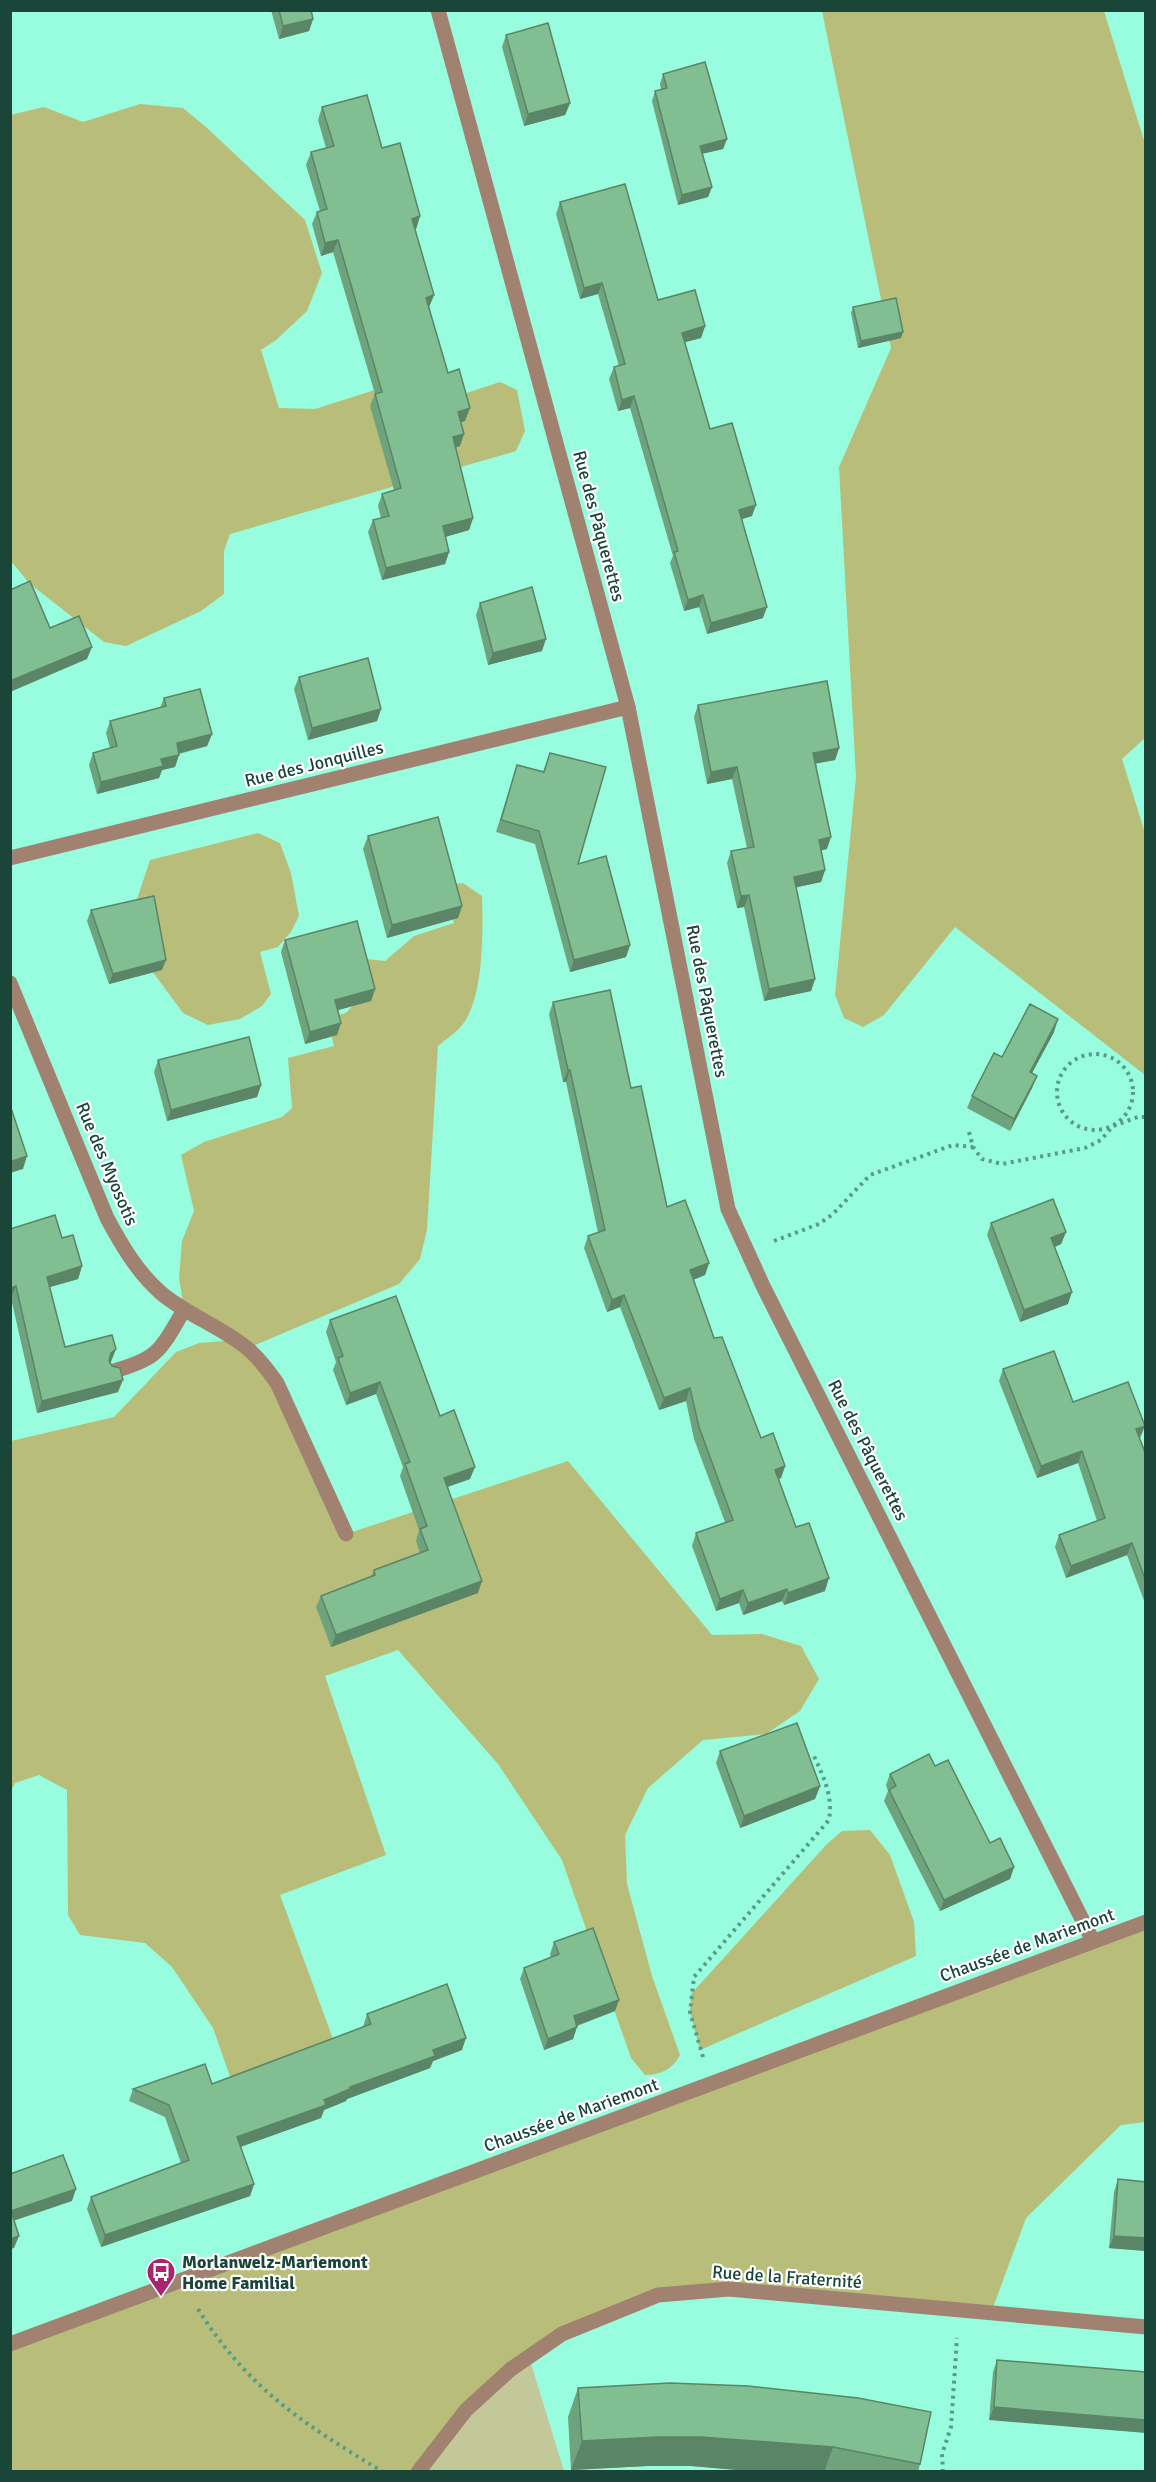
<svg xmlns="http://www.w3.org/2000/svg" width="1156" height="2482" viewBox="0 0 1156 2482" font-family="Signika,sans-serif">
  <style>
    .green { fill: #c3c89b }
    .forest { fill: #b8be7a }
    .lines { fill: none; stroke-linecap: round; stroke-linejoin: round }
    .path { stroke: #569c87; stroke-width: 4; stroke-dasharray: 3 4.5; stroke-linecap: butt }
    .minor { stroke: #a18270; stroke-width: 15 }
    .wall { fill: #6fa37e }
    .shaded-wall { fill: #5a8566 }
    .building { fill: #81be92; stroke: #5a8566; stroke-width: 1.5 }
    .labels { text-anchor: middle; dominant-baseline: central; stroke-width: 4.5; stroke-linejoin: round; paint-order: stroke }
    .street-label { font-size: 18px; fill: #1a4539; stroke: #fff }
    .poi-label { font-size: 18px; font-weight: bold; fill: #1a4539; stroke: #fff; text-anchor: start }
  </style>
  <rect width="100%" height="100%" fill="#98fcde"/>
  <path class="green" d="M529,2357L564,2471L418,2472L431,2452Z"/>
  <g class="forest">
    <path d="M822,11H1104L1146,147V737L1122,759L1145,833V1075L955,927L884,1015L863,1027L844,1018L835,995L856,777L839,467L891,348Z"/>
    <path d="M140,104L183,108L206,127L305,220L322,273L307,311L276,340L261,350L279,408L315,409L403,381L448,399L500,382L517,390L525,431L516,451L230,534L224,551V594L201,611L126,646L104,642L29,583L11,561L10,115L44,107L83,122Z"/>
    <path d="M258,833L280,843L291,873L299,916L291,932L278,947L260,952L271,994L262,1006L240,1019L208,1025L183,1013L152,971L135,905L150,860Z"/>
    <path d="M463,883L482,896C483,930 484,992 465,1021C459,1031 446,1039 438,1046L427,1230L420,1259L399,1284L248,1348L257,1357L346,1534L568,1461L712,1635L762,1634L801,1646L819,1679L800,1711L766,1734L703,1740L648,1788L625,1835L627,1884L652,1976L680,2055C672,2069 662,2075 645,2075L631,2058L562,1860L498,1764L398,1650L325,1676L386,1855L280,1895L336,2047L233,2085L213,2028L172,1967L145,1943L80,1935L68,1915L67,1790L39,1775L15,1783L11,1791V1441L114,1417L176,1352L199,1343L235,1340L184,1310L179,1278L182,1241L194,1211L181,1155L204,1142L282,1117L292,1108L288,1058L334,1046L327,1018L346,1013L365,993L366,959L385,961L414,936L454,923L444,885Z"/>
    <path d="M870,1830L890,1855L914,1922L916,1956L700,2050L690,2012L691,1994L826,1845L842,1831Z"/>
    <path d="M1145,1922V2122L1121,2125L1026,2218L991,2313L704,2291L658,2295L562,2334L511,2369L418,2471L11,2472V2344Z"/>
  </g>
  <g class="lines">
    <g class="path">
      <circle cx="1095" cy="1092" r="38"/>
      <path d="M969,1132L973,1147L982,1159L1002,1164L1085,1148L1101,1140L1113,1126L1138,1117H1146"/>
      <path d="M774,1241L819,1224L833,1214L870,1175L953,1145L973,1147"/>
      <path d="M703,2057L690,2012L694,1977L829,1820C833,1796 824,1778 814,1756"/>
      <path d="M198,2309C248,2389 304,2424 383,2472"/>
      <path d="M943,2472L942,2454L951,2427L957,2338"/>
    </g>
    <g class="minor">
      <path d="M438,10L628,707L728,1209L763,1286L1093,1941"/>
      <path d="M10,858L628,707"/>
      <path d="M10,983L107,1218C121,1244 137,1272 161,1293C187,1315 220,1326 247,1348C259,1358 268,1370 277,1383L346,1534"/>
      <path d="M114,1371C160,1358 160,1350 184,1310"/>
      <path d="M10,2344L1146,1922"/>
      <path d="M418,2472L466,2410L511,2369L562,2334L658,2295L729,2289L1146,2327"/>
    </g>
  </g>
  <g class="wall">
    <path d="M271,10H313L311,11L313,19L309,31L279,39Z"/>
    <path d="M506,35L570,103L565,115L524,126L502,47Z"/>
    <path d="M663,74L727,139L723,149L702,154L712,187L708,197L678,205L652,101L655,91L661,90L660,84Z"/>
    <path d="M322,107L382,148L420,216L416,229H415L434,295L429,307L448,373L465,421L461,422L460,446L455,448L473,518L469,530L445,537L449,552L445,564L382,580L368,532L373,520L381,518L378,506L382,494L394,490L370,406L375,394L333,252L321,256L312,224L317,212L320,211L306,165L311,152L326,148L318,120Z"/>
    <path d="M560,202L658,300L705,326L701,338L685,342L710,429L752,516L742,519L763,618L707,634L699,607L684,611L670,563L673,556L630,408L618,411L609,379L614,367L619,366L598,294L580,299L556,214Z"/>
    <path d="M853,307L901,338L858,348L851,313Z"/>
    <path d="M480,603L542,651L488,665L476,615Z"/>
    <path d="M299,677L381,709L377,721L308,740L294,689Z"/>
    <path d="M164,698L212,734L207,746L179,754L175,767L162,770L159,778L97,794L89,765L93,753L110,748L106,733L110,721L160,708Z"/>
    <path d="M698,705L839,748L835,760L816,763L827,849L821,850L825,870L821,882L796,887L815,979L811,991L764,1001L744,907L737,908L727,863L731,851L747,848L732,779L707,784L694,717Z"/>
    <path d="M550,753L578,864L630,945L626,957L570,972L535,844L496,832L517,765L543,772Z"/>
    <path d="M368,836L462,906L458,918L387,938L363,849Z"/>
    <path d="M91,910L162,970L109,984L87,921Z"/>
    <path d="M285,940L375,989L371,1001L338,1010L341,1023L337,1035L305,1044L281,952Z"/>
    <path d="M553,1002L631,1088L667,1207L709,1263L705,1275L693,1280L714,1338L761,1438L785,1466L781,1478L779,1479L796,1527L825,1591L784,1605L782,1601L743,1615L739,1603L716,1611L692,1546L696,1533L725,1522L694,1439L686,1401L659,1410L620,1307L607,1312L584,1248L588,1236L598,1233L566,1082H563L549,1014Z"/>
    <path d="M1054,1032L1032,1073L1037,1076L1032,1088L1010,1131L967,1108L972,1096L1002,1057Z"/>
    <path d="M158,1060L261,1085L257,1097L167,1121L154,1072Z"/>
    <path d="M991,1223L1066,1232L1061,1244L1055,1247L1068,1304L1020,1322L987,1235Z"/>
    <path d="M10,1229L62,1238L82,1266L78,1279L50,1287L65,1347L111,1362L110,1363L118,1392L37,1413L11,1298Z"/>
    <path d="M330,1320L440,1416L470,1479L448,1487L478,1593L331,1647L316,1607L321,1596L371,1576L374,1570L420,1553L416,1541L419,1530L400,1476L403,1467L376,1394L346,1405L333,1370L336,1362L326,1332Z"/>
    <path d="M1003,1369L1073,1402L1140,1438H1139L1146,1455V1606L1127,1555L1066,1578L1055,1547L1059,1535L1097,1521L1078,1463L1037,1478L999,1381Z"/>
    <path d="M720,1751L820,1786L815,1799L740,1828L716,1763Z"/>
    <path d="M935,1766L990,1843L1014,1867L1010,1879L940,1911L884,1801L888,1791L886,1785L890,1774Z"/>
    <path d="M554,1942L619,2000L615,2011L577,2026L573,2039L544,2050L520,1979L524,1968L551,1957L550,1954Z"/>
    <path d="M367,2014L462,2050L433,2061L430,2068L347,2099L346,2101L324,2110L321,2118L240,2147L254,2184L250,2196L101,2247L87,2209L91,2197L181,2163L165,2117L129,2101L133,2089L212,2084L363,2027Z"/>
    <path d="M1118,2179L1146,2182V2251L1109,2248L1114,2192Z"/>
    <path d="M997,2360L1146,2372L989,2420L993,2372Z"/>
    <path d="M578,2388L920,2464L918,2472H761L691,2466H647L571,2470L568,2417Z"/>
  </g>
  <g class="shaded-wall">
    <path d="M313,19L309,31L279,39L283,26Z"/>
    <path d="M570,103L565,115L524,126L528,114Z"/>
    <path d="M727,139L723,149L696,155L700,146Z"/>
    <path d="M712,187L708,197L678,205L682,195Z"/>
    <path d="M420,216L416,229L407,231L412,219Z"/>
    <path d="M338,240L333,252L321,256L325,243Z"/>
    <path d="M602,283L598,294L580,299L584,288Z"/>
    <path d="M434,295L429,307L421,310L426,298Z"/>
    <path d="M705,326L701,338L678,344L682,333Z"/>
    <path d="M903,332L901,338L858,348L861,341Z"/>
    <path d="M634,396L630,408L618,411L622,400Z"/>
    <path d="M470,408L465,421L454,424L458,412Z"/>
    <path d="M464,434L460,446L448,450L453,437Z"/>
    <path d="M756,505L752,516L735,521L739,510Z"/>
    <path d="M473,518L469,530L438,539L443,526Z"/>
    <path d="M449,552L445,564L382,580L386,568Z"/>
    <path d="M703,595L699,607L684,611L688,600Z"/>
    <path d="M767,607L763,618L707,634L711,623Z"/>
    <path d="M546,639L542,651L488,665L493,653Z"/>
    <path d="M92,647L87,659L10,692V681Z"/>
    <path d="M381,709L377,721L308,740L312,728Z"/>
    <path d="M212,734L207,746L172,755L177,743Z"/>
    <path d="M839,748L835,760L809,765L813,753Z"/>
    <path d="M179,755L175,767L162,770L159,778L97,794L101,782L161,759Z"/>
    <path d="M737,767L732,779L707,784L711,772Z"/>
    <path d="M831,837L827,849L814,852L819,840Z"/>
    <path d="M825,870L821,882L789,889L794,877Z"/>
    <path d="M749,895L744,907L737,908L741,896Z"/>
    <path d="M462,906L458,918L387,938L392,925Z"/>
    <path d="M630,945L626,957L570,972L574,960Z"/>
    <path d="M166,960L162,970L109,984L113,974Z"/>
    <path d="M815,979L811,991L764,1001L769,989Z"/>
    <path d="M375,989L371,1001L331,1012L335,1000Z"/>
    <path d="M1058,1019L1054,1032L1026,1084L1030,1072Z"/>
    <path d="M341,1023L337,1035L305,1044L310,1032Z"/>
    <path d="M568,1070H570L566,1082H563Z"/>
    <path d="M1037,1076L1032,1088L1010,1131L1014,1119Z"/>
    <path d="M261,1085L257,1097L167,1121L171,1110Z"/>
    <path d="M27,1156L23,1169L10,1173V1162Z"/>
    <path d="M1066,1232L1061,1244L1047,1250L1051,1238Z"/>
    <path d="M709,1263L705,1275L685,1283L690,1270Z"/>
    <path d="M82,1266L78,1279L43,1289L47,1277Z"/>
    <path d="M16,1286L11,1298H10V1288Z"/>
    <path d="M1072,1292L1068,1304L1020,1322L1024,1310Z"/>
    <path d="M624,1295L620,1307L607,1312L612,1300Z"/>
    <path d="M116,1349L111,1362L106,1365L111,1353Z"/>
    <path d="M123,1380L118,1392L37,1413L42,1401Z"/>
    <path d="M380,1382L376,1394L346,1405L350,1393Z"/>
    <path d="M690,1388L686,1401L659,1410L664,1398Z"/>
    <path d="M1145,1426L1140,1438L1132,1441L1136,1429Z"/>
    <path d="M1082,1451L1078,1463L1037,1478L1041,1466Z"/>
    <path d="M785,1466L781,1478L771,1482L775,1470Z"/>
    <path d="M475,1467L470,1479L440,1489L444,1478Z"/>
    <path d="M1132,1543L1127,1555L1066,1578L1071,1566Z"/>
    <path d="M829,1578L825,1591L784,1605L788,1593Z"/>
    <path d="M482,1581L478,1593L331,1647L336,1635Z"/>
    <path d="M787,1589L782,1601L743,1615L748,1603Z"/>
    <path d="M743,1590L739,1603L716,1611L720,1599Z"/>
    <path d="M820,1786L815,1799L740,1828L744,1816Z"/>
    <path d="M1014,1867L1010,1879L940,1911L944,1900Z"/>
    <path d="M619,2000L615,2011L570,2028L574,2016Z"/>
    <path d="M577,2027L573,2039L544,2050L548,2039Z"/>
    <path d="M466,2038L462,2050L433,2061L430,2068L347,2099L346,2101L324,2110L321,2118L232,2150L237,2137L324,2100L350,2087L433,2050Z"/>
    <path d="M254,2184L250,2196L101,2247L105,2235Z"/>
    <path d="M76,2189L72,2201L10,2222L11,2211Z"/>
    <path d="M19,2236L14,2248L10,2249V2239Z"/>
    <path d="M1114,2236L1146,2238V2251L1109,2248Z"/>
    <path d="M994,2407L1146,2420V2433L989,2420Z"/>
    <path d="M658,2437H701L833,2447L824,2472H761L691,2466H647L571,2470L582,2441Z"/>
  </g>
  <g class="building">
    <path d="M279,10H311L313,19L283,26Z"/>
    <path d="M548,23L570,103L528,114L506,35Z"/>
    <path d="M705,62L727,139L700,146L712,187L682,195L655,91L667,88L663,74Z"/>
    <path d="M367,95L382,148L400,143L420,216L412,219L434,295L426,298L448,373L459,369L470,408L458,412L464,434L453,437L473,518L443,526L449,552L386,568L373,520L389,516L382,494L401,488L375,394L382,392L338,240L325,243L317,212L327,209L311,152L334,146L322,107Z"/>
    <path d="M625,184L658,300L695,290L705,326L682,333L710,429L732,423L756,505L739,510L767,607L711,623L703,595L688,600L674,552L678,551L634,396L622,400L614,367L625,364L602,283L584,288L560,202Z"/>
    <path d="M896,298L903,332L861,341L853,307Z"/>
    <path d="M30,581L50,628L79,616L92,647L10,681V590Z"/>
    <path d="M532,587L546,639L493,653L480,603Z"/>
    <path d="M368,658L381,709L312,728L299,677Z"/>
    <path d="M827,681L839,748L813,753L831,837L819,840L825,870L794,877L815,979L769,989L749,895L741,896L731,851L754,847L737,767L711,772L698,705Z"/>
    <path d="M200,689L212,734L177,743L179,755L161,759L163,766L101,782L93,753L117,746L110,721L166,706L164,698Z"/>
    <path d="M550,753L606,767L578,864L606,856L630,945L574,960L539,831L501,820L517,765L544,772Z"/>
    <path d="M438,817L462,906L392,925L368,836Z"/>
    <path d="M154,896L166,960L113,974L91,910Z"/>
    <path d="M357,921L375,989L335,1000L341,1023L310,1032L285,940Z"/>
    <path d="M610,990L631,1088L641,1086L667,1207L685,1200L709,1263L690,1270L714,1338L722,1337L761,1438L773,1433L785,1466L775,1470L796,1527L809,1523L829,1578L788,1593L787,1589L748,1603L743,1590L720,1599L696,1533L733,1520L699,1427L690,1388L664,1398L624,1295L612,1300L588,1236L605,1230L570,1070H568L553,1002Z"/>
    <path d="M1030,1004L1058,1019L1030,1072L1037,1076L1014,1119L972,1096L994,1053L1002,1057Z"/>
    <path d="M249,1037L261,1085L171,1110L158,1060Z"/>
    <path d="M10,1105L27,1156L10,1162Z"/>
    <path d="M1053,1199L1066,1232L1051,1238L1072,1292L1024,1310L991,1223Z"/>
    <path d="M55,1215L62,1238L73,1235L82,1266L47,1277L65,1347L112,1335L116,1349L111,1353L109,1361L112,1366L120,1368L123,1380L42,1401L16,1286L10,1288V1229Z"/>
    <path d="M396,1296L440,1416L454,1410L475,1467L444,1478L482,1581L336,1635L321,1596L375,1575L374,1570L428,1550L420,1529L427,1526L405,1464L410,1462L380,1382L350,1393L338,1358L343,1356L330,1320Z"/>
    <path d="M1054,1351L1073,1402L1128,1382L1145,1426L1136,1429L1146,1455V1582L1132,1543L1071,1566L1059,1535L1105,1518L1082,1451L1041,1466L1003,1369Z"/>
    <path d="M797,1723L820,1786L744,1816L720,1751Z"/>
    <path d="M929,1754L935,1766L948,1760L990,1843L1000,1838L1014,1867L944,1900L889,1790L896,1786L890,1774Z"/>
    <path d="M593,1928L619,2000L574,2016L577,2027L548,2039L524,1968L559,1954L554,1942Z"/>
    <path d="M447,1984L466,2038L433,2050L435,2056L350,2087V2089L324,2100L326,2105L237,2137L254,2184L105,2235L91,2197L189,2160L169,2105L133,2089L205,2064L212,2084L371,2024L367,2014Z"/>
    <path d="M63,2155L76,2189L11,2211L19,2236L10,2239V2174Z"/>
    <path d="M1118,2179L1146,2182V2238L1114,2236Z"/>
    <path d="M997,2360L1146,2372V2420L994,2407Z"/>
    <path d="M670,2383L748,2386L858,2398L931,2412L920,2464L833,2447L701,2437H658L582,2441L578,2388Z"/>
  </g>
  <defs>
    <g id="bus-pin" transform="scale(1.5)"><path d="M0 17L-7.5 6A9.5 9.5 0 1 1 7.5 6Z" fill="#a9246d" stroke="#fff"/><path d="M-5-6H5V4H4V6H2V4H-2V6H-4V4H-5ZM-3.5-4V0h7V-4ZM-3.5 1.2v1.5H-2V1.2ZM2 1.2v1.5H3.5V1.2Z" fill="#fff"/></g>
  </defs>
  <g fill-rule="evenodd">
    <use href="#bus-pin" x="161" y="2272"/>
  </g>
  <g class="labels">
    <g class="street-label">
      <text transform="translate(599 526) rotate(75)">Rue des Pâquerettes</text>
      <text transform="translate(314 764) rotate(-14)">Rue des Jonquilles</text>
      <text transform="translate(707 1001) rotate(79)">Rue des Pâquerettes</text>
      <text transform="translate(107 1164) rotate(67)">Rue des Myosotis</text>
      <text transform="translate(868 1450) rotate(63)">Rue des Pâquerettes</text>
      <text transform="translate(1027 1945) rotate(-20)">Chaussée de Mariemont</text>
      <text transform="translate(571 2115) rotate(-20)">Chaussée de Mariemont</text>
      <text transform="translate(787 2277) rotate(4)">Rue de la Fraternité</text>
    </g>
    <g class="poi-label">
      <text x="182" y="2262">Morlanwelz-Mariemont<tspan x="182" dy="21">Home Familial</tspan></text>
    </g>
  </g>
  <rect width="1156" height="2482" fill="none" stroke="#1a4539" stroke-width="24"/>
</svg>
